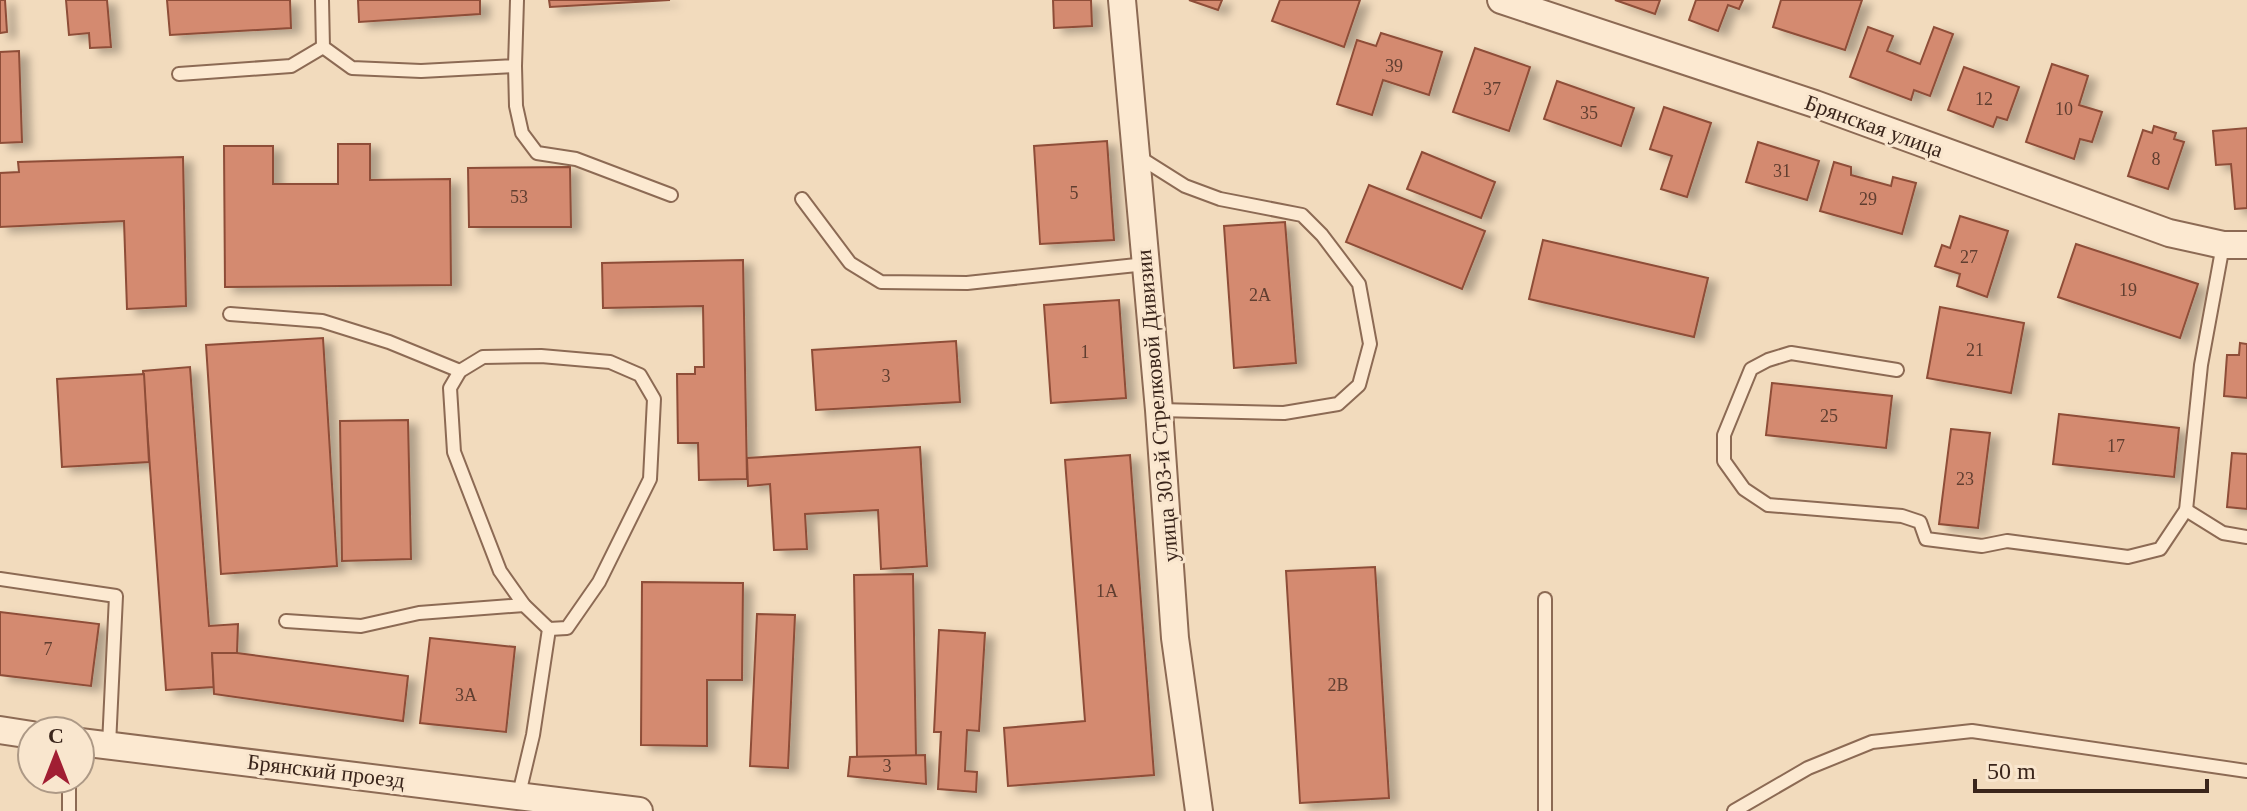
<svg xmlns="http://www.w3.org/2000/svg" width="2247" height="811" viewBox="0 0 2247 811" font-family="'Times New Roman',serif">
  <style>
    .building { fill: #d48a6f; stroke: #8e4d38; stroke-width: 2; filter: url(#shadow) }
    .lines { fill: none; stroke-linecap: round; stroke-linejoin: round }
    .service-casing { stroke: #8c6a54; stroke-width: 16 }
    .minor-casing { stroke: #8c6a54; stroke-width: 30 }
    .service { stroke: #fce9d1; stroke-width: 12 }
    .minor { stroke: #fce9d1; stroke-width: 26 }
    .labels { text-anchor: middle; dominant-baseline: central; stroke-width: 6; stroke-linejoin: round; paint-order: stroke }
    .number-label { font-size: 18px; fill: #603e30 }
    .street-label { font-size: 22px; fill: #3a251b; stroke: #f9e6ce }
  </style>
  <defs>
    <filter id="shadow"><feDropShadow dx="9" dy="5" stdDeviation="4" flood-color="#0004"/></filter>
  </defs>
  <rect width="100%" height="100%" fill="#f2dbbd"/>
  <g class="building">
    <path d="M0,0H5L7,32L0,33Z"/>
    <path d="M66,0H107L111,47L90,48L89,33L69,35Z"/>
    <path d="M167,0H290L291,28L170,35Z"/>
    <path d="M358,0H480V14L359,22Z"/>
    <path d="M549,0H670L550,7Z"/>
    <path d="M1053,0H1091L1092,26L1054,28Z"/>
    <path d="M1189,0H1222L1218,10Z"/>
    <path d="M1280,0H1360L1344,47L1272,21Z"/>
    <path d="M1615,0H1660L1655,14Z"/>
    <path d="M1696,0H1743L1739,9L1728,5L1718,31L1689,20Z"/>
    <path d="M1781,0H1862L1845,50L1773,27Z"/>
    <path d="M1868,27L1893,36L1887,51L1920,64L1934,27L1953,34L1930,96L1914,90L1911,100L1850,77Z"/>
    <path d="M1381,33L1442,52L1429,95L1383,80L1372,115L1337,104L1357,40L1376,46Z"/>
    <path d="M1475,48L1530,67L1509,131L1453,112Z"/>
    <path d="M19,51L22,142L0,143V52Z"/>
    <path d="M2052,64L2088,76L2079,105L2102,112L2092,142L2080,139L2074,159L2026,142Z"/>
    <path d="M1964,67L2019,87L2007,120L1997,117L1993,127L1948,110Z"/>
    <path d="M1557,81L1634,108L1621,146L1544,119Z"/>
    <path d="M1664,107L1711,123L1687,197L1661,189L1672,156L1650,149Z"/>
    <path d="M2154,126L2176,133L2174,139L2184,142L2168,189L2128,176L2143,130L2152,133Z"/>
    <path d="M2247,128V208L2235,209L2231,164L2216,165L2213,131Z"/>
    <path d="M1107,141L1114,240L1040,244L1034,146Z"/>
    <path d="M1758,142L1819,161L1807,200L1746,182Z"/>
    <path d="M338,144H370V180L450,179L451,285L225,287L224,146H273V184H338Z"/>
    <path d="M1422,152L1495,182L1481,218L1407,189Z"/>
    <path d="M183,157L186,306L127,309L124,221L0,227V173L19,172L18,162Z"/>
    <path d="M1834,162L1851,167V175L1891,186L1893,177L1916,183L1902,234L1820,211Z"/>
    <path d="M570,167L571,227H469L468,168Z"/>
    <path d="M1369,185L1485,231L1462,289L1346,242Z"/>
    <path d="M1960,216L2008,231L1987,297L1957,286L1960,274L1935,266L1942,245L1950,248Z"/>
    <path d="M1285,222L1296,363L1234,368L1224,226Z"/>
    <path d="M1543,240L1708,278L1694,337L1529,299Z"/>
    <path d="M2076,244L2198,284L2180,338L2058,297Z"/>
    <path d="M743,260L747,479L699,480L698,443H678L677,374H695V367H704L703,306L603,308L602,263Z"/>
    <path d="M1119,300L1126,398L1051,403L1044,305Z"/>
    <path d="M1940,307L2024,323L2011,393L1927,378Z"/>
    <path d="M323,338L337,566L221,574L206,345Z"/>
    <path d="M956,341L960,402L816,410L812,350Z"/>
    <path d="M2240,343L2247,344V398L2224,396L2227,355H2239Z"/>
    <path d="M190,367L209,626L238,624L237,653H212L214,687L166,690L143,371Z"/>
    <path d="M144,374L149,462L62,467L57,379Z"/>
    <path d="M1772,383L1892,396L1886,448L1766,435Z"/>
    <path d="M2059,414L2179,428L2174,477L2053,464Z"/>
    <path d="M408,420L411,559L342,561L340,421Z"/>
    <path d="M1951,429L1990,433L1978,528L1939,524Z"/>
    <path d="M920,447L927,566L881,569L878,510L805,514L807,549L774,550L770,484L748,486L747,458Z"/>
    <path d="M2232,453L2247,454V509L2227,507Z"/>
    <path d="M1130,455L1154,775L1008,786L1004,728L1085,721L1065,460Z"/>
    <path d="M1375,567L1389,798L1300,803L1286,571Z"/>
    <path d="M913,574L916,756L857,757L854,575Z"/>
    <path d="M642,582L743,583L742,680H707V746L641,745Z"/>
    <path d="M0,612L99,624L91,686L0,675Z"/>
    <path d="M757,614L795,615L788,768L750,766Z"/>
    <path d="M939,630L985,633L979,731L967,730L965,771L977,772L976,792L938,789L941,732H934Z"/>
    <path d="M430,638L515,647L506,732L420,723Z"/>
    <path d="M212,653H237L408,676L403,721L214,694Z"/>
    <path d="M925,755L926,784L848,776L850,757Z"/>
  </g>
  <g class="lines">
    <g class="service-casing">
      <g id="service">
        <path d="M322,0L323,47L352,68L421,71L515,66L517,0"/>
        <path d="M515,66L516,106L522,133L537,153L576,159L671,195"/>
        <path d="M179,74L291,66L323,47"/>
        <path d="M1139,157L1185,186L1220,199L1302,215L1322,235L1359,284L1370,344L1359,385L1338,404L1284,413L1159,410"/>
        <path d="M802,199L850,263L881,282L967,283L1146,264"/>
        <path d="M230,314L322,321L389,342L460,371"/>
        <path d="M1897,370L1791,353L1768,360L1751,369L1724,435V461L1744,489L1768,505L1902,516L1920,522L1926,539L1982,546L2007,541L2128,557L2160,549L2186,510L2201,365L2223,245"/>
        <path d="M2186,510L2223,533L2247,537"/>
        <path d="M0,579L116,596L109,745"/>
        <path d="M286,621L361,626L419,613L524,605"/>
        <path d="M519,794L533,735L549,629L567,628L599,582L650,479L654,399L640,375L610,362L541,356L483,357L460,371L450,388L454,452L500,571L524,605L549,629"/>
        <path d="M69,811V779"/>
        <path d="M1545,811V599"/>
        <path d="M1734,811L1808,768L1872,742L1972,731L2247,771"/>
      </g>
    </g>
    <g class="minor-casing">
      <g id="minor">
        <path d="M1122,0L1159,410L1175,638L1199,811"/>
        <path d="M1501,0L1815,104L2169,233L2223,245H2247"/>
        <path d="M0,730L32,735"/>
        <path d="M80,742L639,811"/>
      </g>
    </g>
    <use href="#service" class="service"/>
    <use href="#minor" class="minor"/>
  </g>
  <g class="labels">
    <g class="number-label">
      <text x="1394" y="66">39</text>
      <text x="1492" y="89">37</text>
      <text x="1984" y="99">12</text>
      <text x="2064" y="109">10</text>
      <text x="1589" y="113">35</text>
      <text x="2156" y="159">8</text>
      <text x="1782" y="171">31</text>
      <text x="1074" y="193">5</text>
      <text x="519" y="197">53</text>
      <text x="1868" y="199">29</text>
      <text x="1969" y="257">27</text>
      <text x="2128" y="290">19</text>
      <text x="1260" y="295">2А</text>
      <text x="1975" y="350">21</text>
      <text x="1085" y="352">1</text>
      <text x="886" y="376">3</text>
      <text x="1829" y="416">25</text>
      <text x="2116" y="446">17</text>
      <text x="1965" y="479">23</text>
      <text x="1107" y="591">1А</text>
      <text x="48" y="649">7</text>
      <text x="1338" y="685">2В</text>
      <text x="466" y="695">3А</text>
      <text x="887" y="766">3</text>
    </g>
    <g class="street-label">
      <text transform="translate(1874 126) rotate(20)">Брянская улица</text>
      <text transform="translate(1157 406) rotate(-95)">улица 303-й Стрелковой Дивизии</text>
      <text transform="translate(326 771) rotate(7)">Брянский проезд</text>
    </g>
  </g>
  <g transform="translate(56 755)"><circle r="38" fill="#f9e6ce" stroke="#ad9986" stroke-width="2"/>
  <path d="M0-6L14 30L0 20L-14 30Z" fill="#a11e33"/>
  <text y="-12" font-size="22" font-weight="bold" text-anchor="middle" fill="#3a251b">С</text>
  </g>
  <path d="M1975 779v12h232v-12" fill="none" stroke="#3a251b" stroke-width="4"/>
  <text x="1987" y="779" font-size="24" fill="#3a251b" stroke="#f9e6ce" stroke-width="6" paint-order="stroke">50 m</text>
</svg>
